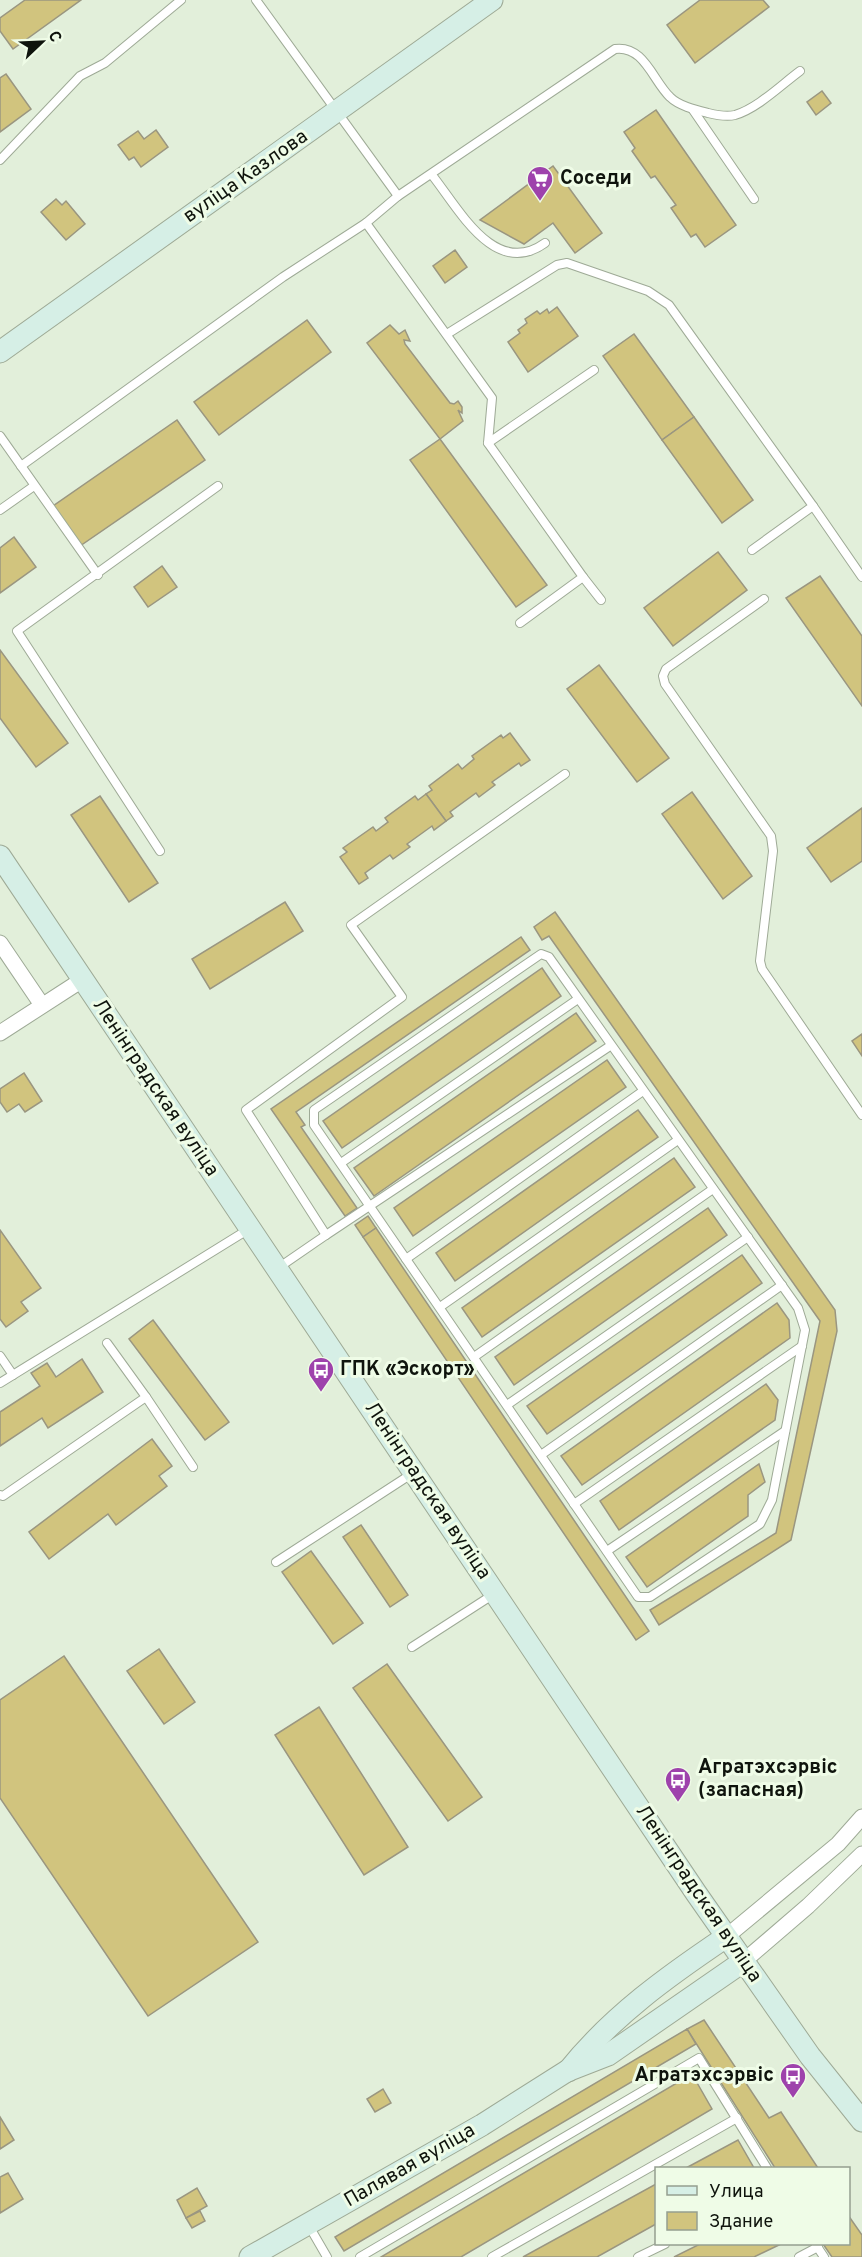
<svg xmlns="http://www.w3.org/2000/svg" width="862" height="2257" viewBox="0 0 862 2257" font-family="Overpass,sans-serif">
  <style>
    .building { fill: #d1c47e; stroke: #9a9680; stroke-width: 1.5 }
    .lines { fill: none; stroke-linecap: round; stroke-linejoin: round }
    .lane-casing { stroke: #9eaa96; stroke-width: 10 }
    .street-casing { stroke: #9eaa96; stroke-width: 17 }
    .secondary-casing { stroke: #9eaa96; stroke-width: 23 }
    .lane { stroke: #fff; stroke-width: 8 }
    .street { stroke: #fff; stroke-width: 15 }
    .secondary { stroke: #d6efe6; stroke-width: 21 }
    .labels { text-anchor: middle; dominant-baseline: central; stroke-width: 6; stroke-linejoin: round; paint-order: stroke }
    .street-label { font-size: 20px; fill: #0f140d; stroke: #effce7 }
    .poi-label { font-size: 20px; font-weight: bold; fill: #0f140d; stroke: #effce7; text-anchor: start }
  </style>
  <rect width="100%" height="100%" fill="#e2efda"/>
  <g class="building">
    <path d="M25,0H81L13,49L0,31V18Z"/>
    <path d="M700,0H763L769,7L695,63L667,25Z"/>
    <path d="M6,74L31,109L0,132V78Z"/>
    <path d="M822,91L831,103L816,115L807,102Z"/>
    <path d="M656,110L736,225L705,247L696,234L691,237L671,208L676,205L655,176L651,178L632,151L635,148L624,132Z"/>
    <path d="M156,130L168,147L141,167L134,157L129,160L118,145L138,131L144,139Z"/>
    <path d="M553,166L602,233L575,253L553,223L524,244L480,220Z"/>
    <path d="M56,199L62,205L66,201L85,224L66,240L41,212Z"/>
    <path d="M455,250L467,267L445,283L433,266Z"/>
    <path d="M557,307L578,336L528,372L508,342L520,333L518,330L527,323L525,319L537,311L540,314L547,309L549,313Z"/>
    <path d="M307,320L331,352L219,435L194,402Z"/>
    <path d="M390,325L399,334L405,330L410,341L404,340L405,344L450,403L454,404L458,401L462,407V413L458,410L463,421L440,439L367,343Z"/>
    <path d="M634,334L694,417L662,440L603,356Z"/>
    <path d="M694,417L753,500L722,523L662,440Z"/>
    <path d="M177,420L205,460L80,546L53,506Z"/>
    <path d="M440,439L547,585L516,607L410,460Z"/>
    <path d="M14,537L36,567L0,593V548Z"/>
    <path d="M718,552L747,590L673,646L644,608Z"/>
    <path d="M162,566L177,587L148,607L134,587Z"/>
    <path d="M820,576L862,636V706L786,598Z"/>
    <path d="M0,650L68,743L36,767L0,718Z"/>
    <path d="M599,665L669,758L637,782L567,689Z"/>
    <path d="M510,733L530,760L521,766L519,763L492,782L495,785L479,797L476,793L450,812L453,816L446,821L426,794L432,790L429,786L458,764L462,769L474,759L472,756L501,735L503,738Z"/>
    <path d="M692,792L752,876L723,899L662,814Z"/>
    <path d="M426,794L446,821L434,830L432,826L407,844L410,847L393,859L390,855L365,873L368,878L359,884L340,857L347,852L343,848L373,827L376,831L388,822L385,818L415,796L418,800Z"/>
    <path d="M100,796L158,883L129,902L71,815Z"/>
    <path d="M862,808V861L831,882L807,848Z"/>
    <path d="M285,902L303,931L210,989L192,959Z"/>
    <path d="M555,912L835,1310L837,1331L791,1540L659,1625L650,1610L776,1533L820,1321L549,936L542,940L534,927Z"/>
    <path d="M521,937L530,950L296,1112L305,1125L301,1127L357,1208L345,1216L271,1109Z"/>
    <path d="M542,968L561,996L342,1148L323,1121Z"/>
    <path d="M576,1013L596,1041L374,1196L354,1168Z"/>
    <path d="M862,1034V1056L852,1041Z"/>
    <path d="M607,1060L626,1087L413,1236L394,1208Z"/>
    <path d="M24,1073L42,1101L25,1112L19,1104L7,1112L0,1102V1089Z"/>
    <path d="M638,1110L658,1137L455,1281L436,1253Z"/>
    <path d="M674,1158L695,1187L482,1337L462,1308Z"/>
    <path d="M708,1208L727,1235L514,1385L495,1357Z"/>
    <path d="M368,1216L376,1228L363,1237L355,1225Z"/>
    <path d="M376,1228L649,1631L636,1640L363,1237Z"/>
    <path d="M0,1230L41,1288L21,1302L28,1311L6,1327L0,1319Z"/>
    <path d="M742,1255L762,1283L547,1434L527,1406Z"/>
    <path d="M777,1303L789,1320L790,1338L582,1485L561,1456Z"/>
    <path d="M153,1320L229,1422L205,1440L129,1339Z"/>
    <path d="M82,1359L103,1392L48,1428L42,1418L0,1446V1412L40,1386L31,1373L47,1363L56,1377Z"/>
    <path d="M766,1384L778,1400L775,1420L619,1530L600,1501Z"/>
    <path d="M152,1439L172,1466L159,1476L167,1486L116,1525L108,1514L49,1559L29,1532Z"/>
    <path d="M759,1464L765,1482L748,1495V1516L647,1587L626,1557Z"/>
    <path d="M361,1525L408,1595L390,1607L343,1537Z"/>
    <path d="M311,1551L363,1623L333,1644L282,1572Z"/>
    <path d="M159,1649L195,1702L164,1724L127,1671Z"/>
    <path d="M64,1656L258,1942L148,2016L0,1798V1700Z"/>
    <path d="M387,1664L482,1797L448,1821L353,1688Z"/>
    <path d="M319,1707L408,1847L364,1875L275,1735Z"/>
    <path d="M704,2020L769,2118L781,2112L818,2168H775L687,2029Z"/>
    <path d="M687,2029L696,2044L344,2251L335,2237Z"/>
    <path d="M692,2074L712,2109L461,2257H381Z"/>
    <path d="M383,2089L391,2103L375,2112L367,2099Z"/>
    <path d="M0,2117L14,2140L0,2149Z"/>
    <path d="M738,2140L754,2168H686Z"/>
    <path d="M8,2173L23,2199L0,2213V2177Z"/>
    <path d="M656,2184V2224L597,2257H523Z"/>
    <path d="M197,2188L207,2206L186,2218L177,2200Z"/>
    <path d="M200,2211L205,2221L192,2228L186,2218Z"/>
    <path d="M848,2215L862,2235V2257H832L823,2244H848Z"/>
    <path d="M700,2244H781L754,2257H674Z"/>
  </g>
  <g class="lines">
    <g class="lane-casing">
      <g id="lane">
        <path d="M693,110L754,199"/>
        <path d="M0,160L80,76L105,63L181,0"/>
        <path d="M432,175C459,209 495,279 545,243"/>
        <path d="M398,196L615,49C644,45 653,81 670,97C679,106 696,110 708,113C716,115 727,117 735,115C758,108 781,85 800,71"/>
        <path d="M366,223L492,398L488,443L583,577L520,623"/>
        <path d="M447,334L557,265L567,263L648,291L669,305L813,506L752,550"/>
        <path d="M0,436L98,575"/>
        <path d="M488,443L594,370"/>
        <path d="M21,466L283,277L366,223L398,196L256,0"/>
        <path d="M813,506L862,577"/>
        <path d="M0,510L34,486"/>
        <path d="M583,577L601,600"/>
        <path d="M764,599L666,669L663,676L665,684L771,836L773,851L760,961L762,969L862,1115"/>
        <path d="M160,851L17,631L218,486"/>
        <path d="M541,954L549,957L798,1308L805,1330L772,1500L760,1524L650,1597H638L314,1125V1110Z"/>
        <path d="M341,1163L578,999"/>
        <path d="M326,1235L610,1046"/>
        <path d="M406,1259L643,1091"/>
        <path d="M278,1268L326,1235L246,1110L402,997L351,925L565,774"/>
        <path d="M440,1307L678,1140"/>
        <path d="M0,1356L13,1375"/>
        <path d="M474,1357L713,1189"/>
        <path d="M0,1383L249,1229"/>
        <path d="M146,1397L193,1467"/>
        <path d="M507,1405L748,1237"/>
        <path d="M541,1455L782,1285"/>
        <path d="M0,1495L3,1496L146,1397L107,1343"/>
        <path d="M574,1504L802,1346"/>
        <path d="M607,1551L785,1431"/>
        <path d="M276,1562L413,1473"/>
        <path d="M412,1647L494,1594"/>
        <path d="M309,2226L327,2257"/>
        <path d="M816,2245L824,2257"/>
        <path d="M360,2257L699,2058L767,2168"/>
        <path d="M492,2257L737,2118"/>
        <path d="M638,2257L665,2244"/>
        <path d="M799,2257L818,2247"/>
      </g>
    </g>
    <g class="street-casing">
      <g id="street">
        <path d="M0,943L42,1005"/>
        <path d="M0,1033L82,980"/>
        <path d="M726,1937L838,1844L862,1817"/>
        <path d="M744,1961L808,1906L862,1854"/>
      </g>
    </g>
    <g class="secondary-casing">
      <g id="secondary">
        <path d="M0,352L492,0"/>
        <path d="M0,856L696,1893L810,2056L862,2121"/>
        <path d="M568,2071C612,2016 668,1976 726,1937"/>
        <path d="M250,2257L482,2125L567,2071L608,2055L744,1961"/>
      </g>
    </g>
    <use href="#lane" class="lane"/>
    <use href="#street" class="street"/>
    <use href="#secondary" class="secondary"/>
  </g>
  <defs>
    <g id="supermarket-pin" transform="scale(1.35)"><path d="M0 17L-7.5 6A9.5 9.5 0 1 1 7.5 6Z" fill="#9e42ac" stroke="#effce7"/><path d="M-6-5.5h2.5l.6 2H6L4.5 2H-2.5L-4.4-4H-6ZM-1.5 3.2a1.3 1.3 0 1 0 .1 0ZM3 3.2a1.3 1.3 0 1 0 .1 0Z" fill="#fff"/></g>
    <g id="bus-pin" transform="scale(1.35)"><path d="M0 17L-7.5 6A9.5 9.5 0 1 1 7.5 6Z" fill="#9e42ac" stroke="#effce7"/><path d="M-5-6H5V4H4V6H2V4H-2V6H-4V4H-5ZM-3.5-4V0h7V-4ZM-3.5 1.2v1.5H-2V1.2ZM2 1.2v1.5H3.5V1.2Z" fill="#fff"/></g>
  </defs>
  <g fill-rule="evenodd">
    <use href="#supermarket-pin" x="540" y="179"/>
    <use href="#bus-pin" x="321" y="1370"/>
    <use href="#bus-pin" x="678" y="1780"/>
    <use href="#bus-pin" x="793" y="2076"/>
  </g>
  <g class="labels">
    <g class="street-label">
      <text transform="translate(246 177) rotate(-35)">вуліца Казлова</text>
      <text transform="translate(155 1088) rotate(56)">Ленінградская вуліца</text>
      <text transform="translate(427 1491) rotate(56)">Ленінградская вуліца</text>
      <text transform="translate(698 1894) rotate(56)">Ленінградская вуліца</text>
      <text transform="translate(410 2166) rotate(-30)">Палявая вуліца</text>
    </g>
    <g class="poi-label">
      <text x="560" y="179">Соседи</text>
      <text x="340" y="1370">ГПК «Эскорт»</text>
      <text x="698" y="1768">Агратэхсэрвіс<tspan x="698" dy="23">(запасная)</tspan></text>
      <text x="774" y="2076" text-anchor="end">Агратэхсэрвіс</text>
    </g>
  </g>
  <rect x="655" y="2167" width="195" height="78" fill="#effce7" stroke="#959f90" stroke-width="1.5"/>
  <rect x="667" y="2186" width="30" height="9" fill="#d6efe6" stroke="#959f90" stroke-width="1.5"/>
  <text x="709" y="2197" font-size="18" fill="#0f140d">Улица</text>
  <rect x="667" y="2212" width="30" height="18" fill="#d1c47e" stroke="#959f90" stroke-width="1.5"/>
  <text x="709" y="2227" font-size="18" fill="#0f140d">Здание</text>
  <g transform="translate(42 42) rotate(67)" stroke="#effce7" stroke-width="4.5" paint-order="stroke">
  <path d="M0-4.5L10 22L0 15L-10 22Z" fill="#0f140d"/>
  <text y="-9" font-size="16" font-weight="bold" text-anchor="middle" fill="#0f140d">С</text>
  </g>
</svg>
